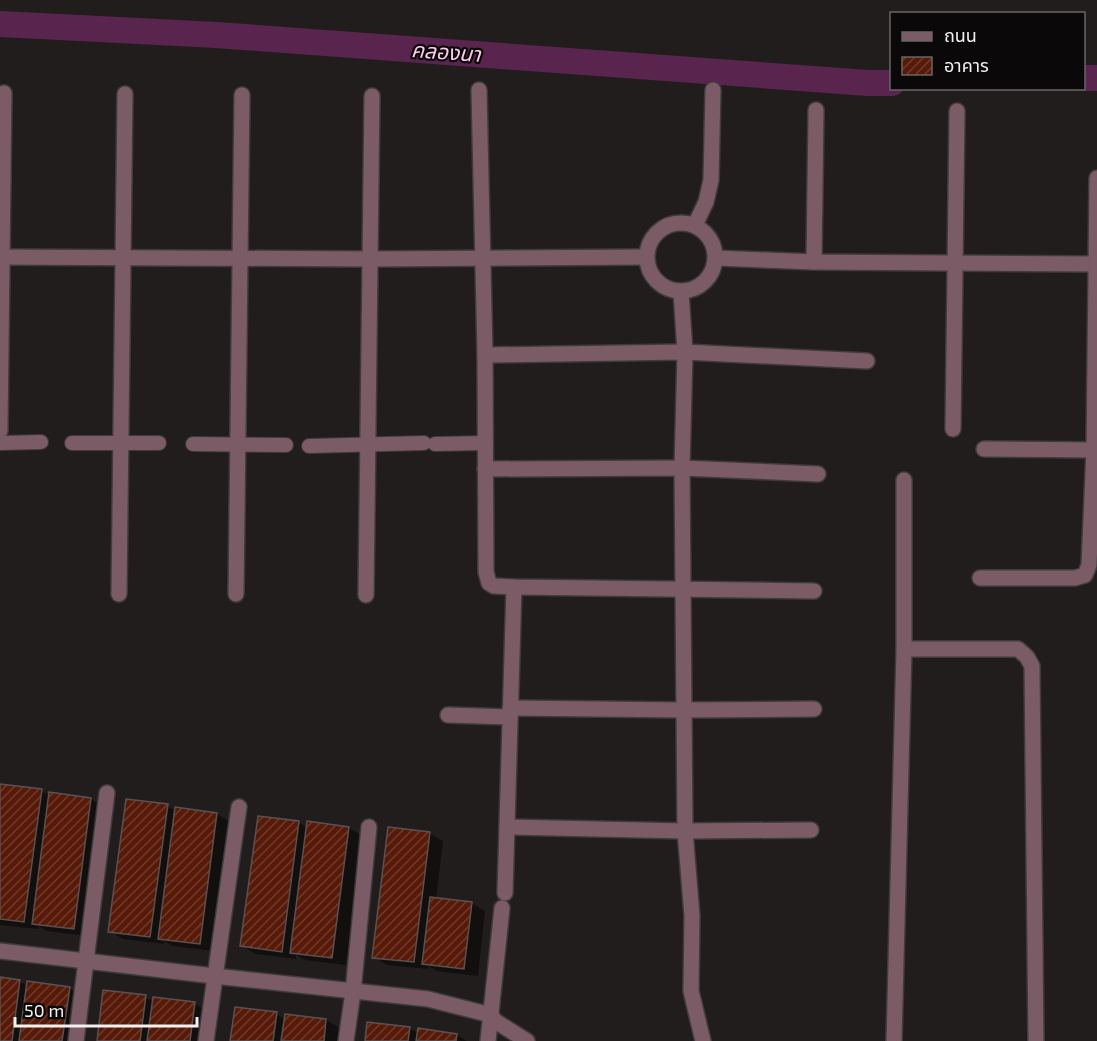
<svg xmlns="http://www.w3.org/2000/svg" width="1097" height="1041" viewBox="0 0 1097 1041" font-family="'Exo 2','Noto Sans Thai',sans-serif">
  <style>
    .shadow { fill: #0007 }
    .lines { fill: none; stroke-linecap: round; stroke-linejoin: round }
    .canal { stroke: #59254f; stroke-width: 26 }
    .building { fill: url(#building-hatch); stroke: #585250; stroke-width: 1.5 }
    .service-casing { stroke: #3f3b3b; stroke-width: 16 }
    .minor-casing { stroke: #3f3b3b; stroke-width: 18 }
    .service { stroke: #7a5b66; stroke-width: 14 }
    .minor { stroke: #7a5b66; stroke-width: 15 }
    .labels { text-anchor: middle; dominant-baseline: central; stroke-width: 4.5; stroke-linejoin: round; paint-order: stroke }
    .water-label { font-size: 21px; font-style: italic; fill: #fcc9ee; stroke: #0a0808 }
  </style>
  <defs>
    <pattern id="building-hatch" width="6" height="6" patternUnits="userSpaceOnUse" patternTransform="scale(1.5)"><rect width="6" height="6" fill="#571908"/><path d="M-1 1l2-2M0 6l6-6M5 7l2-2" fill="none" stroke="#703b2c"/></pattern>
  </defs>
  <rect width="100%" height="100%" fill="#221d1d"/>
  <g class="shadow">
    <path d="M41,791L50,796L91,799L105,807L87,936L47,931L38,926V929L0,925V793Z"/>
    <path d="M167,806L176,811L217,814L231,822L214,951L173,946L164,941V944L123,939L110,931Z"/>
    <path d="M259,818L299,823L308,828V823L349,828L363,836L346,965L305,960L296,955V959L256,954L242,946Z"/>
    <path d="M429,833L443,841L436,899L471,903L485,911L478,976L437,971L428,966V969L387,965L374,957Z"/>
    <path d="M0,979L19,981L28,986L69,988L83,996L77,1041H0Z"/>
    <path d="M145,997L154,1002L195,1004L208,1012L205,1041H98Z"/>
    <path d="M276,1014L285,1019L286,1015L326,1020L340,1028L338,1041H232Z"/>
    <path d="M409,1028L418,1033L457,1035L467,1041H366Z"/>
  </g>
  <g class="lines">
    <g class="canal">
      <path d="M0,24L217,35L868,83H892"/>
      <path d="M1084,78H1097"/>
    </g>
  </g>
  <g class="building">
    <path d="M0,784L42,789L24,922L0,919Z"/>
    <path d="M49,792L91,798L74,929L32,924Z"/>
    <path d="M126,799L168,804L150,937L108,932Z"/>
    <path d="M175,807L217,813L200,944L158,939Z"/>
    <path d="M258,816L299,821L282,952L240,946Z"/>
    <path d="M307,821L349,827L332,958L290,953Z"/>
    <path d="M388,827L430,832L414,962L372,958Z"/>
    <path d="M430,897L472,902L464,969L422,964Z"/>
    <path d="M0,977L20,980L12,1041H0Z"/>
    <path d="M27,981L70,987L62,1041H19Z"/>
    <path d="M103,990L146,995L140,1041H97Z"/>
    <path d="M153,997L195,1002L190,1041H147Z"/>
    <path d="M235,1007L277,1012L273,1041H230Z"/>
    <path d="M285,1014L326,1019L324,1041H281Z"/>
    <path d="M367,1022L410,1027L408,1041H365Z"/>
    <path d="M418,1028L457,1034L456,1041H416Z"/>
  </g>
  <g class="lines">
    <g class="service-casing">
      <g id="service">
        <path d="M0,443L41,442"/>
        <path d="M72,443H159"/>
        <path d="M193,444L286,445"/>
        <path d="M435,444L486,443"/>
        <path d="M309,446L424,443"/>
      </g>
    </g>
    <g class="minor-casing">
      <g id="minor">
        <path d="M479,90L485,355L486,572L489,583L494,586L514,587L814,591"/>
        <circle cx="681" cy="257" r="34"/>
        <path d="M695,225L706,202L711,180L713,90"/>
        <path d="M0,257L370,259L646,257"/>
        <path d="M716,258L814,262L1097,264"/>
        <path d="M814,262L816,110"/>
        <path d="M681,292L685,352L682,468L685,831L692,916L691,991L703,1041"/>
        <path d="M485,355L685,352L867,361"/>
        <path d="M953,429L957,111"/>
        <path d="M0,431L4,93"/>
        <path d="M984,449L1097,450"/>
        <path d="M485,469L682,468L818,474"/>
        <path d="M980,578H1075L1085,575L1089,565L1094,450L1097,178"/>
        <path d="M119,594L125,94"/>
        <path d="M236,594L242,95"/>
        <path d="M366,595L372,96"/>
        <path d="M904,649H1018L1027,657L1032,666L1036,1041"/>
        <path d="M510,708L683,710L814,709"/>
        <path d="M448,715L510,717"/>
        <path d="M507,827L685,831L811,830"/>
        <path d="M505,893L514,587"/>
        <path d="M0,951L214,976L428,999L491,1015L495,1021L527,1041"/>
        <path d="M76,1041L107,793"/>
        <path d="M206,1041L239,807"/>
        <path d="M346,1041L353,992L369,827"/>
        <path d="M488,1041L502,908"/>
        <path d="M894,1041L904,649V480"/>
      </g>
    </g>
    <use href="#service" class="service"/>
    <use href="#minor" class="minor"/>
  </g>
  <g class="labels">
    <g class="water-label">
      <text transform="translate(446 51) rotate(4)">คลองนา</text>
    </g>
  </g>
  <rect x="890" y="12" width="195" height="78" fill="#0a0808" stroke="#676565" stroke-width="1.5"/>
  <rect x="902" y="32" width="30" height="9" fill="#7a5b66" stroke="#676565" stroke-width="1.5"/>
  <text x="944" y="42" font-size="18" fill="#f3f0f0">ถนน</text>
  <rect x="902" y="57" width="30" height="18" fill="url(#building-hatch)" stroke="#676565" stroke-width="1.5"/>
  <text x="944" y="72" font-size="18" fill="#f3f0f0">อาคาร</text>
  <path d="M15 1017v9h182v-9" fill="none" stroke="#f3f0f0" stroke-width="3"/>
  <text x="24" y="1017" font-size="18" fill="#f3f0f0" stroke="#0a0808" stroke-width="4.5" paint-order="stroke">50 m</text>
</svg>
